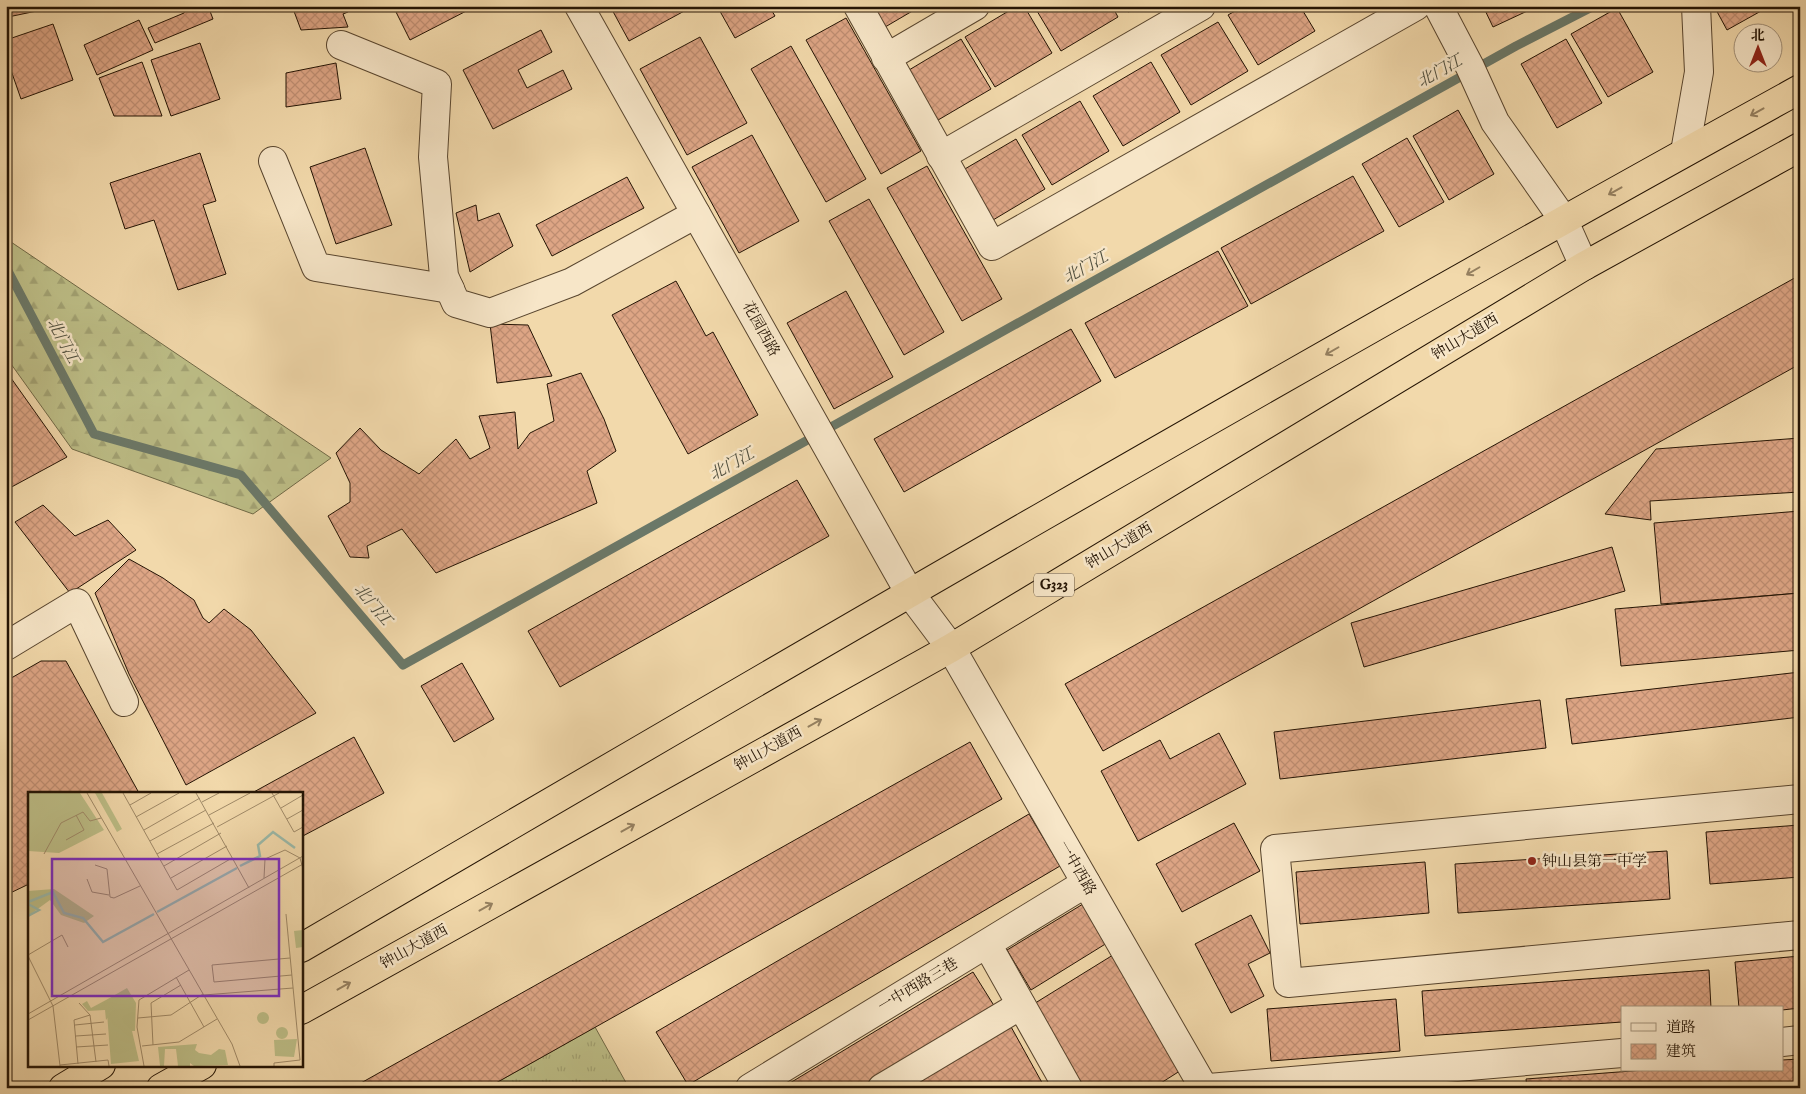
<svg xmlns="http://www.w3.org/2000/svg" width="1806" height="1094" viewBox="0 0 1806 1094" font-family="'IM FELL English','Noto Serif SC',serif">
  <style>
    .grass { fill: url(#grass-tufts); stroke: #706946 }
    .forest { fill: url(#forest-firs); stroke: #706946 }
    .lines { fill: none; stroke-linecap: round; stroke-linejoin: round }
    .stream { stroke: #6b7868; stroke-width: 9 }
    .building { fill: url(#building-cross-hatch); stroke: #241404 }
    .minor-casing { stroke: #58452e; stroke-width: 30 }
    .highway-casing { stroke: #241404; stroke-width: 30 }
    .minor { stroke: #f7e6c8; stroke-width: 28 }
    .highway { stroke: #f2d9ab; stroke-width: 28 }
    .oneway { stroke: #958060 }
    .poi-dot { fill: #8f2418; stroke: #f7e6c8; stroke-width: 2 }
    .labels { text-anchor: middle; dominant-baseline: central; stroke-width: 5; stroke-linejoin: round; paint-order: stroke }
    .shield { fill: #f7e6c8; stroke: #63533f; stroke-width: 1 }
    .shield-label { font-size: 14px; font-weight: bold; fill: #241404 }
    .street-label { font-size: 15px; fill: #241404; stroke: #f7e6c8 }
    .poi-label { font-size: 15px; fill: #241404; stroke: #f7e6c8; text-anchor: start }
    .water-label { font-size: 16px; font-style: italic; fill: #4e4e3e; stroke: #f7e6c8 }
    .inset-river { fill: none; stroke: #9bbaaa; stroke-width: 2.5 }
    .inset-road { fill: none; stroke: #a08a68; stroke-width: 1 }
    .view { fill: #7b2cbf; fill-opacity: 0.15; stroke: #7b2cbf; stroke-width: 2.5 }
    .inset-edge { fill: none; stroke: #241404; stroke-width: 2.5 }
  </style>
  <defs>
    <pattern id="grass-tufts" width="24" height="20" patternUnits="userSpaceOnUse" patternTransform="scale(1.25)"><rect width="24" height="20" fill="#bdbe87"/><path d="M3 7l-1-3M5 7V3M7 7l1-3M15 17l-1-3M17 17v-4M19 17l1-3" fill="none" stroke="#a2a273"/></pattern>
    <pattern id="forest-firs" width="22" height="20" patternUnits="userSpaceOnUse" patternTransform="scale(1.25)"><rect width="22" height="20" fill="#bdbe87"/><path d="M5 1l3.5 6h-7zM16 11l3.5 6h-7z" fill="#a2a273"/></pattern>
    <pattern id="building-cross-hatch" width="8" height="8" patternUnits="userSpaceOnUse" patternTransform="scale(1.25)"><rect width="8" height="8" fill="#dda585"/><path d="M0 0l8 8M0 8l8-8" fill="none" stroke="#be8d71"/></pattern>
  </defs>
  <rect width="100%" height="100%" fill="#f2d9ab"/>
  <filter id="stains"><feTurbulence type="fractalNoise" baseFrequency=".004" numOctaves="4"/><feColorMatrix values="0 0 0 0 .2 0 0 0 0 .09 0 0 0 0 .02 0 0 0 .5 -.17"/></filter>
  <radialGradient id="worn" r=".72"><stop offset=".6" stop-color="#630" stop-opacity="0"/><stop offset="1" stop-color="#630" stop-opacity=".3"/></radialGradient>
  <path class="grass" d="M595,1027L629,1088H487Z"/>
  <path class="forest" d="M11,242L331,458L253,514L72,449L6,357V243Z"/>
  <g class="lines">
    <path class="stream" d="M6,267L94,434L241,475L403,665L1516,46L1594,6"/>
  </g>
  <g class="building">
    <path d="M6,6H56V7L8,17Z"/>
    <path d="M186,6H208L213,19L155,43L148,28L184,13Z"/>
    <path d="M292,6H345L348,12L343,14L348,27L301,30Z"/>
    <path d="M393,6H476L410,40Z"/>
    <path d="M610,6H687L688,9L629,41Z"/>
    <path d="M717,6H769L775,16L735,38Z"/>
    <path d="M866,6H921L880,30Z"/>
    <path d="M1017,6H1024L1052,53L995,87L965,37Z"/>
    <path d="M1034,6H1112L1118,17L1061,51Z"/>
    <path d="M1125,6H1139L1128,12Z"/>
    <path d="M1244,6H1300L1315,31L1258,65L1228,15Z"/>
    <path d="M1483,6H1538L1493,27Z"/>
    <path d="M1714,6H1770L1727,30Z"/>
    <path d="M1617,8L1653,72L1608,97L1571,34Z"/>
    <path d="M846,18L921,151L881,174L806,40Z"/>
    <path d="M139,20L153,50L97,75L84,45Z"/>
    <path d="M1218,22L1248,71L1191,105L1161,55Z"/>
    <path d="M53,24L73,80L21,99L6,56V40Z"/>
    <path d="M541,30L552,52L518,70L527,88L563,70L572,89L493,129L463,70Z"/>
    <path d="M700,37L747,123L687,155L640,69Z"/>
    <path d="M961,39L991,89L933,123L904,73Z"/>
    <path d="M1566,39L1602,103L1557,128L1521,64Z"/>
    <path d="M200,43L220,99L171,116L151,60Z"/>
    <path d="M791,46L866,179L826,202L751,69Z"/>
    <path d="M142,62L162,116H114L99,78Z"/>
    <path d="M1151,62L1180,112L1123,146L1093,96Z"/>
    <path d="M336,63L341,99L286,107V73Z"/>
    <path d="M1080,101L1109,151L1052,185L1022,135Z"/>
    <path d="M1458,110L1494,174L1449,200L1413,136Z"/>
    <path d="M752,135L799,221L739,253L692,167Z"/>
    <path d="M1407,138L1444,202L1399,227L1362,164Z"/>
    <path d="M1016,139L1045,189L988,223L958,173Z"/>
    <path d="M365,148L392,225L336,244L310,167Z"/>
    <path d="M200,153L216,201L203,205L226,274L178,290L154,220L125,229L110,183Z"/>
    <path d="M927,166L1002,299L962,321L887,188Z"/>
    <path d="M1353,176L1384,231L1251,304L1221,248Z"/>
    <path d="M627,177L644,208L552,256L536,225Z"/>
    <path d="M869,199L944,332L904,355L829,221Z"/>
    <path d="M476,205L478,221L499,213L513,246L470,272L456,213Z"/>
    <path d="M1218,251L1248,306L1115,378L1085,323Z"/>
    <path d="M1800,275V364L1103,751L1065,684Z"/>
    <path d="M676,281L706,336L713,332L758,415L688,454L612,315Z"/>
    <path d="M846,291L893,377L834,409L787,323Z"/>
    <path d="M490,324L528,325L552,376L497,383Z"/>
    <path d="M1071,329L1101,381L904,492L874,439Z"/>
    <path d="M6,371L67,457L6,490Z"/>
    <path d="M581,373L604,419L616,451L587,471L597,503L436,573L402,529L367,546L369,558L350,557L328,516L350,502V483L336,453L360,428L381,450L419,474L456,439L470,459L490,448L479,416L515,412L518,449L530,433L554,421L547,384Z"/>
    <path d="M1800,438V492L1650,501L1651,520L1605,514L1656,449Z"/>
    <path d="M797,480L829,536L560,687L528,631Z"/>
    <path d="M43,505L75,536L108,520L136,550L70,593L15,522Z"/>
    <path d="M1800,511V593L1661,604L1654,523Z"/>
    <path d="M1612,547L1625,591L1364,667L1351,623Z"/>
    <path d="M129,559L163,578L194,600L203,618L209,623L224,609L251,630L316,713L186,785L129,674L95,593Z"/>
    <path d="M1800,593V650L1621,666L1615,609Z"/>
    <path d="M41,661H66L139,793H29V884L6,895V681Z"/>
    <path d="M462,663L494,719L454,742L421,686Z"/>
    <path d="M1800,672V717L1572,744L1566,699Z"/>
    <path d="M1540,700L1546,748L1280,779L1274,732Z"/>
    <path d="M1219,733L1246,784L1138,841L1101,771L1160,740L1170,759Z"/>
    <path d="M354,737L384,793L301,837V793H252Z"/>
    <path d="M970,742L1002,799L487,1088H352Z"/>
    <path d="M1029,814L1060,866L688,1085L656,1032Z"/>
    <path d="M1234,823L1260,871L1182,912L1156,864Z"/>
    <path d="M1800,825V877L1710,884L1706,832Z"/>
    <path d="M1667,851L1670,899L1458,913L1455,864Z"/>
    <path d="M1425,862L1429,913L1300,924L1296,872Z"/>
    <path d="M1083,904L1107,943L1031,990L1007,950Z"/>
    <path d="M1251,915L1270,953L1248,964L1264,996L1231,1013L1195,944Z"/>
    <path d="M1113,955L1183,1069L1153,1088H1083L1032,1005Z"/>
    <path d="M1800,956V1008L1782,1010V1008H1739L1735,962Z"/>
    <path d="M1709,970L1711,1008H1622V1022L1425,1036L1422,991Z"/>
    <path d="M973,972L998,1012L874,1088H786L785,1086Z"/>
    <path d="M1396,999L1400,1051L1271,1061L1267,1009Z"/>
    <path d="M1010,1025L1045,1088H897Z"/>
    <path d="M1800,1059V1088H1527L1526,1079L1645,1070H1782V1060Z"/>
  </g>
  <g class="lines">
    <g class="minor-casing">
      <g id="minor">
        <path d="M579,6L909,592L951,648L1204,1088"/>
        <path d="M858,6L992,246L1416,6"/>
        <path d="M1438,6L1470,67L1495,122L1563,219L1584,266"/>
        <path d="M341,45L437,84L433,157L444,276L456,303L490,313L572,282L696,214"/>
        <path d="M886,58L975,6"/>
        <path d="M1685,152L1699,72L1696,6"/>
        <path d="M941,156L1201,6"/>
        <path d="M273,161L316,267L450,289"/>
        <path d="M6,646L77,603L124,702"/>
        <path d="M1800,799L1275,849L1288,983L1800,935"/>
        <path d="M987,944L1068,1088"/>
        <path d="M1782,1042L1800,1040"/>
        <path d="M750,1088L1086,883"/>
        <path d="M882,1088L1021,1005"/>
        <path d="M1209,1088L1622,1053"/>
      </g>
    </g>
    <g class="highway-casing">
      <g id="highway">
        <path d="M301,948C798,657 1295,367 1800,89"/>
        <path d="M301,1010L951,648L1584,266L1800,147"/>
        <path d="M63,1088L101,1065"/>
        <path d="M161,1088L202,1065"/>
      </g>
    </g>
    <use href="#minor" class="minor"/>
    <use href="#highway" class="highway"/>
  </g>
  <defs><path id="oneway-shaft" d="M-6 0H5M1.5-3L5.5 0L1.5 3" fill="none" stroke-width="1.6" stroke-linecap="round" stroke-linejoin="round" transform="scale(1.25)"/></defs>
  <g class="oneway">
    <use href="#oneway-shaft" transform="translate(1757 112) rotate(151)"/>
    <use href="#oneway-shaft" transform="translate(1615 191) rotate(151)"/>
    <use href="#oneway-shaft" transform="translate(1473 271) rotate(150)"/>
    <use href="#oneway-shaft" transform="translate(1332 351) rotate(150)"/>
    <use href="#oneway-shaft" transform="translate(815 723) rotate(-29)"/>
    <use href="#oneway-shaft" transform="translate(628 828) rotate(-29)"/>
    <use href="#oneway-shaft" transform="translate(486 907) rotate(-29)"/>
    <use href="#oneway-shaft" transform="translate(344 986) rotate(-29)"/>
  </g>
  <circle class="poi-dot" cx="1532" cy="861" r="5"/>
  <g class="labels">
    <rect class="shield" x="1034" y="573.5" width="40" height="23" rx="4"/>
    <g class="shield-label">
      <text x="1054" y="585">G323</text>
    </g>
    <g class="street-label">
      <text transform="translate(761 329) rotate(61)">花园西路</text>
      <text transform="translate(1465 337) rotate(-31)">钟山大道西</text>
      <text transform="translate(1119 546) rotate(-31)">钟山大道西</text>
      <text transform="translate(768 749) rotate(-29)">钟山大道西</text>
      <text transform="translate(1077 868) rotate(60)">一中西路</text>
      <text transform="translate(414 947) rotate(-29)">钟山大道西</text>
      <text transform="translate(918 985) rotate(-31)">一中西路三巷</text>
    </g>
    <g class="poi-label">
      <text x="1542" y="861">钟山县第一中学</text>
    </g>
    <g class="water-label">
      <text transform="translate(1440 72) rotate(-29)">北门江</text>
      <text transform="translate(1086 268) rotate(-29)">北门江</text>
      <text transform="translate(62 341) rotate(62)">北门江</text>
      <text transform="translate(732 465) rotate(-29)">北门江</text>
      <text transform="translate(372 605) rotate(50)">北门江</text>
    </g>
  </g>
  <g transform="translate(28 792)">
    <rect width="275" height="275" fill="#f2d9ab"/>
    <path d="M67,1H74L94,37L89,40ZM99,196L108,211L107,239H104L111,269L83,272L78,208ZM169,252L167,258L171,261L183,263L191,257L197,258L200,273L166,274L162,271V274H150L148,257H137L136,274H132L130,255Z" fill="#bdbe87"/>
    <path d="M26,97L66,124L56,131L33,123L22,108L0,124V99Z" fill="#bdbe87"/>
    <path d="M0,1H52L76,38L31,61L0,59ZM275,138V155L268,156L266,139ZM92,206L96,215L84,220L78,228L77,218L60,219L54,212L59,209L63,216L78,208L80,213ZM229 226a6 6 0 1 1 12 0a6 6 0 1 1-12 0ZM248 241a6 6 0 1 1 12 0a6 6 0 1 1-12 0ZM269,247L266,265L247,264L246,248Z" fill="#bdbe87"/>
    <path class="inset-river" d="M212,74L232,64L230,53L245,40L267,56M0,110L25,100L36,121L55,126L75,150L126,122M0,112L11,118L0,124M129,120L209,76"/>
    <path class="inset-road" d="M59,1L204,252L212,274M95,1L149,98L204,66M168,1L221,96M244,1L266,40L275,35M174,10L191,1M102,13L123,1M253,16L275,3M181,23L222,1M108,25L151,1M259,27L275,18M189,35L251,1M116,38L172,6M38,48L56,38L48,23M122,49L178,18M16,62L33,31L55,20L62,29L73,26M129,62L186,31M67,73L79,77L82,105L86,106L112,94M136,74L193,41M143,86L199,54M236,86L237,67L257,58L272,66L275,77M59,87L64,100L81,103M0,163L34,143L40,155M0,164L25,214L32,274M262,166L184,173L186,190L264,183M148,185L176,235M176,203L265,196M51,211L62,223L68,270M0,222L275,64M110,226L143,223L175,202M0,228L275,72M47,233L76,230M48,244L78,242M125,253L123,211L153,193M114,254L151,250L189,227M48,255L80,253M50,272L46,228L62,223M32,273L80,268L81,274M116,274L109,235L111,208L161,178M246,274V271L272,268L258,122"/>
    <path class="view" d="M24,67H251V204H24Z"/>
    <rect width="275" height="275" class="inset-edge"/>
  </g>
  <rect width="1806" height="1094" fill="none" stroke="#f2d9ab" stroke-width="25"/>
  <rect x="8" y="8" width="1791" height="1079" fill="none" stroke="#241404" stroke-width="2.5"/>
  <rect x="12" y="12" width="1781" height="1069" fill="none" stroke="#241404"/>
  <rect x="1621" y="1006" width="162" height="65" fill="#f7e6c8" stroke="#a3927a"/>
  <rect x="1631" y="1023" width="25" height="8" fill="#f7e6c8" stroke="#a3927a"/>
  <text x="1666" y="1032" font-size="15" fill="#241404">道路</text>
  <rect x="1631" y="1044" width="25" height="15" fill="url(#building-cross-hatch)" stroke="#a3927a"/>
  <text x="1666" y="1056" font-size="15" fill="#241404">建筑</text>
  <g transform="translate(1758 48)"><circle r="24" fill="#f7e6c8" stroke="#a3927a"/>
  <path d="M0-4L9 19L0 12L-9 19Z" fill="#8f2418"/>
  <text y="-8" font-size="14" font-weight="bold" text-anchor="middle" fill="#241404">北</text>
  </g>
  <rect width="100%" height="100%" filter="url(#stains)"/>
  <rect width="100%" height="100%" fill="url(#worn)"/>
</svg>
